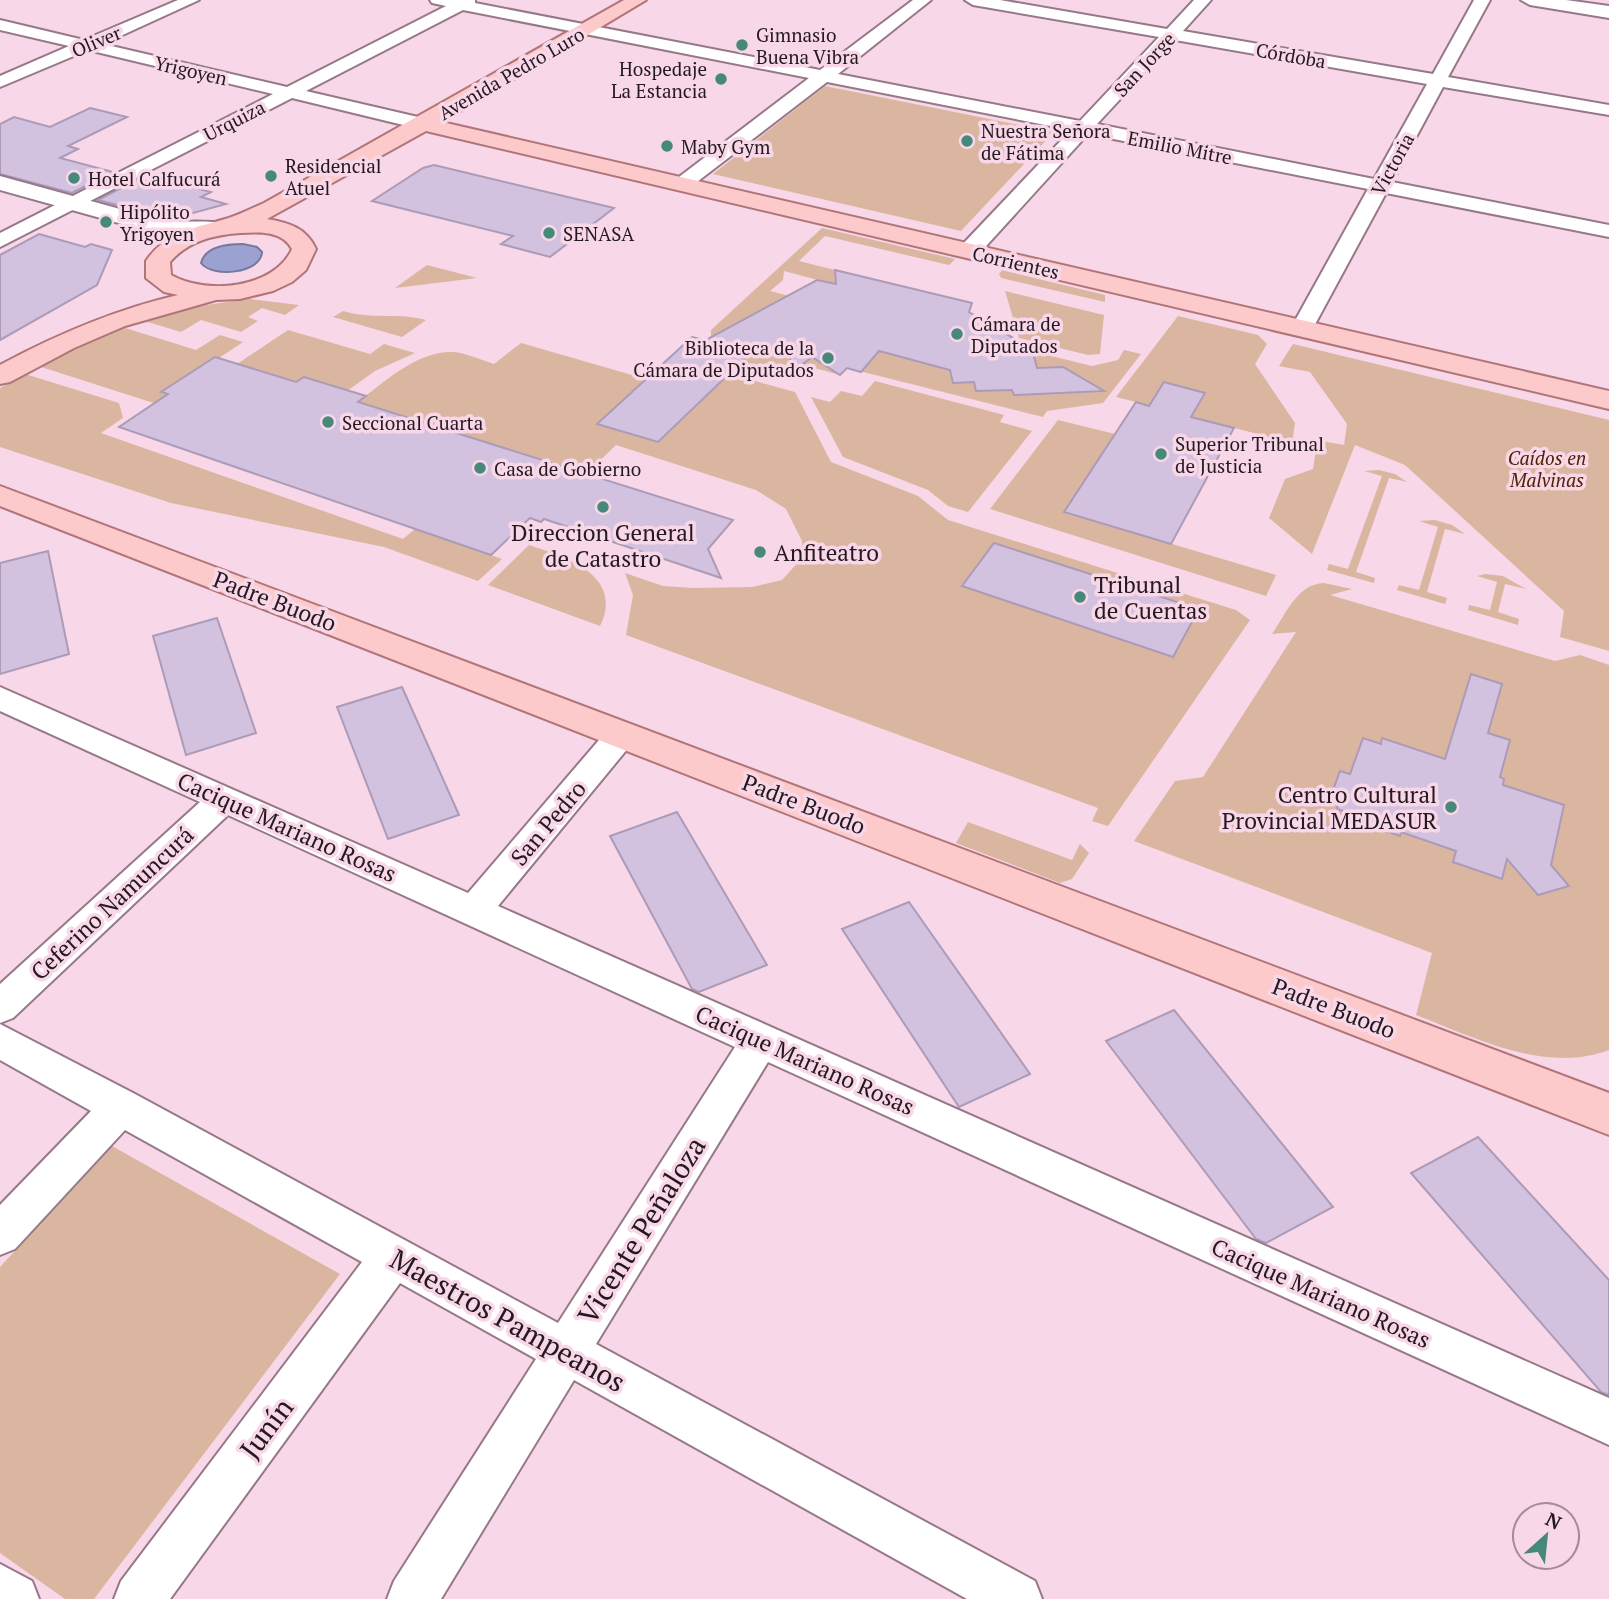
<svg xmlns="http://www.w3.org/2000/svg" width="1609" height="1599" viewBox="0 0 1609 1599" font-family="'PT Serif',serif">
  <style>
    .green { fill: #dab6a0 }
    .water { fill: #9ba2d1; stroke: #77799c; stroke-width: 2 }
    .building { fill: #d3c2df; stroke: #ac9bb7; stroke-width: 2 }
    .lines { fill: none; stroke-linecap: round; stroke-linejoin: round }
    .minor-casing { stroke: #967888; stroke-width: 4 }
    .tertiary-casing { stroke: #967888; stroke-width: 4 }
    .secondary-casing { stroke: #967888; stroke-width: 4 }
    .primary-casing { stroke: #b07578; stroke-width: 4 }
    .minor { fill: #fff; fill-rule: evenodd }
    .tertiary { fill: #fff; fill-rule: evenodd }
    .secondary { fill: #fff; fill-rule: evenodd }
    .primary { fill: #fdcacb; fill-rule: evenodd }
    .poi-dot { fill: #46897a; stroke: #f8d7e8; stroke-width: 2.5 }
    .labels { text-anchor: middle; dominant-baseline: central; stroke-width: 7; stroke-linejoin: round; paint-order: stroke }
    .far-poi-label { font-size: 19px; fill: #24191f; stroke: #f8d7e8; text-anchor: start }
    .far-street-label { font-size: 19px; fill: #24191f; stroke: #f8d7e8 }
    .far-park-label { font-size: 19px; font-style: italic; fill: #4f2201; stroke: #f8d7e8 }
    .poi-label { font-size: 23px; fill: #24191f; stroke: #f8d7e8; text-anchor: start }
    .street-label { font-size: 23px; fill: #24191f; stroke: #f8d7e8 }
    .near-street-label { font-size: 28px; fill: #24191f; stroke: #f8d7e8 }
  </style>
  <rect width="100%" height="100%" fill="#f8d7e8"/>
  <g class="green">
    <path d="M825,86L1054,132L961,231L713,174Z"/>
    <path d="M822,228L955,259L949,265L825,236L799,261L835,270L836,275L842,277L830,289L819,286L818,280L784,271L783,280L770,291L812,302L881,352L971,375L1003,344L1092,366L1118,360L1124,350L1141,354L1103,403L1047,411L1043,417L847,368L840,375L811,367L800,379L739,363L711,342V330Z"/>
    <path d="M427,265L477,278L395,288Z"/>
    <path d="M1002,270L1105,295V302L1001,278L999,274Z"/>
    <path d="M1005,291L1104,315L1100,354L1088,355L1019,338Z"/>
    <path d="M250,299L299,305L285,315L262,308L248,317L258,321L241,332L201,320L181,332L141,320L191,307Z"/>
    <path d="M343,311C374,320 397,312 426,320L402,337L333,317Z"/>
    <path d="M1178,316L1258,335L1267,344L1255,364L1295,423L1292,443L1173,412L1175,410L1193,414L1205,393L1164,383L1153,399L1164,409L1116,397Z"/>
    <path d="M122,327L196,350L220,335L243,342L219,358L215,357L162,393L297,437L279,443L38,366L62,352Z"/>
    <path d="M288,330L370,354L384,344L415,353L375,371L340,396L237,364Z"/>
    <path d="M521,343L705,396L729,374L795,392L831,462L918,496L948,520L1236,610L1250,620L1108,826L1092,821L1098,808L626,635L633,595L625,573L663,586L693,588L752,587L782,580L803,557L802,541L786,509L756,490L616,445L586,474L358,402C384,382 416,352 451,352C464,352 481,360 494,364Z"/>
    <path d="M1293,344L1609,420V651L1560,637L1564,611L1405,465L1355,445L1312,554L1269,518L1285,479L1313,469L1316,449L1310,447L1311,439L1344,445L1347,424L1310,372L1279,366Z"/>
    <path d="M25,374L119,403L123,418L101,433L403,539L415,529L502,559L478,581L384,547L171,503L0,447V388Z"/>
    <path d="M875,381L1004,415L1000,422L1032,431L968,512L948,506L928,490L843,457L811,397L830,402L841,391L862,396Z"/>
    <path d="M1058,420L1115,434L1065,512L1276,575L1266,596L990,509Z"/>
    <path d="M1379,470L1395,474L1407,482L1389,478L1356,572L1375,578L1374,583L1327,570L1329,564L1348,569L1382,476L1364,471Z"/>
    <path d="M1435,520L1452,525L1465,534L1445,529L1427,592L1447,598L1445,604L1397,590L1399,585L1419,590L1438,527L1419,521Z"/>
    <path d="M529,545C565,557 625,575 600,626L488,585Z"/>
    <path d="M1485,574L1503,576L1526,589L1505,584L1498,612L1519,619L1518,625L1468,610L1469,605L1490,610L1497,582L1477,576Z"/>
    <path d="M1324,583L1352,589L1330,595L1555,661L1580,655L1609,665V1050C1546,1074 1475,1038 1416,1015L1432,953L1134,841L1175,781L1203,777L1296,632L1272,634C1286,614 1297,584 1324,583Z"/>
    <path d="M968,822L1072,860L1080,844L1089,853L1072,879L1060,883L956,843Z"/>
    <path d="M112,1146L340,1274L94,1599H65L0,1553V1267Z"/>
  </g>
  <path class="water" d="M243,244L257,247L262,252C261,274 212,278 201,263C205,246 227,244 243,244Z"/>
  <g class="building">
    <path d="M90,108L127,117L68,146L78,149L60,158L113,172L72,193L0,174V124L14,117L50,127Z"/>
    <path d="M434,165L614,208L550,257L501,244L513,236L372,201L423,168Z"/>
    <path d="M138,179L167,187L176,183L211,192L201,197L226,204L171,219L98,200Z"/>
    <path d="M39,234L85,247L91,244L112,250L97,285L0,340V255Z"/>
    <path d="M835,270L972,303L969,312L1032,349L1037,368L1063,367L1104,391L1014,395L1012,390L976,391L974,382L953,383L950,370L879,351L861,372L847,368L840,375L812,357L796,369L786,352L759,345L658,442L597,424L692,337L706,340L817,280L836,284Z"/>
    <path d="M215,357L296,382L304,377L366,396L358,402L733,520L708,549L721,578L544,519L541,522L530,518L491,555L119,427L168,394L161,392Z"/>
    <path d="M1164,382L1205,393L1191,417L1234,428L1171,544L1064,512L1136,402L1149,406Z"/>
    <path d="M994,543L1199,609L1173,657L962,586Z"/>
    <path d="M48,551L69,654L0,674V563Z"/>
    <path d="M217,618L256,733L186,755L153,636Z"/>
    <path d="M1471,674L1502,684L1488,733L1510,740L1500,777L1504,779L1503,785L1564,805L1551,865L1569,886L1538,895L1507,859L1502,879L1453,862L1456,851L1401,832L1400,836L1353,820L1355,815L1337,809L1338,804L1329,801L1340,771L1350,774L1363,738L1381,744L1382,738L1445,759Z"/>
    <path d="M402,687L459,815L388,839L337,707Z"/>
    <path d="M677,812L767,965L699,992L692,989L610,836Z"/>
    <path d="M909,902L1030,1074L959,1107L842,929Z"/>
    <path d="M1174,1010L1333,1207L1266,1243L1256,1239L1106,1041Z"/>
    <path d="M1478,1137L1609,1280V1395L1601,1392L1411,1173Z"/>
  </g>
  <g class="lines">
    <g class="minor-casing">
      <g id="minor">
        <path d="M178,0H199L103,44L287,87L446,6L432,3L430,0H475V3L820,70L913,0H931L838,74L1080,121L1159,37L973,5L965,0H1000L1167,29L1194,0H1211L1183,31L1433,74L1474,0H1490L1448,77L1609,105V115L1443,87L1392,182L1609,225V237L1386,193L1313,328L1310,333H1294L1291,328L1368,189L1088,134L977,256H961L958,251L961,246L1071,130L827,82L689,188H675L672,184L675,180L809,78L463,10L306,91L431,120L433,124L431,128L424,130L292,98L0,247V233L273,94L88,50L0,87V76L69,46L0,30V20L84,40ZM1175,40L1427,84L1374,179L1097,124Z"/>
        <path d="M0,687L468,893L611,726L622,723L633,726L638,734L633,742L498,906L1609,1398V1445L768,1062L596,1344L1035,1581L1042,1599H967L574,1380L441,1599H387L394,1581L536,1359L400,1283L170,1599H114L121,1581L362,1262L125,1130L15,1249L0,1255V1205L91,1111L0,1060V1024L135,1094L558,1323L735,1047L228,815L13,1018L0,1023V984L200,802L0,711Z"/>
        <path d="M0,1564L32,1581L39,1599H0Z"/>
      </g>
    </g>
    <g class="tertiary-casing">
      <path id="tertiary" d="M1521,0H1566L1609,6V18L1530,5Z"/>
    </g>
    <g class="secondary-casing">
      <path id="secondary" d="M0,176L160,220C182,224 205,219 224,224L228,229L224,234C202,240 180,238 158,234L0,190Z"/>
    </g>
    <g class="primary-casing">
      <g id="primary">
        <path d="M624,0H646L442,122L1609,391V409L426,131L267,219C290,223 306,228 316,249L306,270L292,282L273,291L240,299L216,300L125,326L74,348L10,382L0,384V365C58,334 114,310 178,295L164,292L146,278V261C165,233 191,229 222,220C237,216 250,209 264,203ZM240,233C258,232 282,230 292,249C274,289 206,295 171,275L170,262C188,241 214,235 240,233Z"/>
        <path d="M0,486L1609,1093V1135L0,506Z"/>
      </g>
    </g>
    <use href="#minor" class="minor"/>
    <use href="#tertiary" class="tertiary"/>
    <use href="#secondary" class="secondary"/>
    <use href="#primary" class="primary"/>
  </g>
  <g class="poi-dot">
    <circle cx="742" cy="45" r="7"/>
    <circle cx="721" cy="79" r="7"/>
    <circle cx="967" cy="141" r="7"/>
    <circle cx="667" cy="146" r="7"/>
    <circle cx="271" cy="176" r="7"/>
    <circle cx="74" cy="178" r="7"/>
    <circle cx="106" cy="222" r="7"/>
    <circle cx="549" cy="233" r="7"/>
    <circle cx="957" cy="334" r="7"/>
    <circle cx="828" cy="358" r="7"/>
    <circle cx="328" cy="422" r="7"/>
    <circle cx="1161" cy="454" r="7"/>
    <circle cx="480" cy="468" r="7"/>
    <circle cx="603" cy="507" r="7"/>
    <circle cx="760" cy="552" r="7"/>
    <circle cx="1080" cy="597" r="7"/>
    <circle cx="1451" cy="807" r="7"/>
  </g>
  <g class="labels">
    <g class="far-poi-label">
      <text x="756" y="34">Gimnasio<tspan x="756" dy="22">Buena Vibra</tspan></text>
      <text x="707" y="68" text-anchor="end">Hospedaje<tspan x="707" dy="22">La Estancia</tspan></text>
      <text x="981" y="130">Nuestra Señora<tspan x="981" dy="22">de Fátima</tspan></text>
      <text x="681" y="146">Maby Gym</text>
      <text x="285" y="165">Residencial<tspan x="285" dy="22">Atuel</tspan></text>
      <text x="88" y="178">Hotel Calfucurá</text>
      <text x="120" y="211">Hipólito<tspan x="120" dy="22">Yrigoyen</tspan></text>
      <text x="563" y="233">SENASA</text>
      <text x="971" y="323">Cámara de<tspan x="971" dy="22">Diputados</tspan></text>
      <text x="814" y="347" text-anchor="end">Biblioteca de la<tspan x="814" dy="22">Cámara de Diputados</tspan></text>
      <text x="342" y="422">Seccional Cuarta</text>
      <text x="1175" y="443">Superior Tribunal<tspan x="1175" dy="22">de Justicia</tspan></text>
      <text x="494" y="468">Casa de Gobierno</text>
    </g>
    <g class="far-street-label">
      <text transform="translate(96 41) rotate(-23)">Oliver</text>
      <text transform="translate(1291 55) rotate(10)">Córdoba</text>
      <text transform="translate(1144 64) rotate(-47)">San Jorge</text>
      <text transform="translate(191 70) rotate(13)">Yrigoyen</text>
      <text transform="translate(511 73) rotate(-30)">Avenida Pedro Luro</text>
      <text transform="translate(234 120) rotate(-27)">Urquiza</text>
      <text transform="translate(1180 147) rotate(11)">Emilio Mitre</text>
      <text transform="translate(1392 164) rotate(-61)">Victoria</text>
      <text transform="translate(1016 262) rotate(13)">Corrientes</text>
    </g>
    <g class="far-park-label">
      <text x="1547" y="457">Caídos en<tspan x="1547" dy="22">Malvinas</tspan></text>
    </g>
    <g class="poi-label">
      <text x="603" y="532" text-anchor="middle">Direccion General<tspan x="603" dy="26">de Catastro</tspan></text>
      <text x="774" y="552">Anfiteatro</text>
      <text x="1094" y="584">Tribunal<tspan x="1094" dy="26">de Cuentas</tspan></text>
      <text x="1437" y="794" text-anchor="end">Centro Cultural<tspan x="1437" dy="26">Provincial MEDASUR</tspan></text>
    </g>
    <g class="street-label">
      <text transform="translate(275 601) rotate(21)">Padre Buodo</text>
      <text transform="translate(804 804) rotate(21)">Padre Buodo</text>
      <text transform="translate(548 823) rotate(-50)">San Pedro</text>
      <text transform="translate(287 827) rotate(24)">Cacique Mariano Rosas</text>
      <text transform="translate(112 903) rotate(-43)">Ceferino Namuncurá</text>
      <text transform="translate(1334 1008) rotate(21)">Padre Buodo</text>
      <text transform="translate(805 1060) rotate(24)">Cacique Mariano Rosas</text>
      <text transform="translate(1321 1293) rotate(24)">Cacique Mariano Rosas</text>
    </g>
    <g class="near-street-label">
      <text transform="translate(641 1230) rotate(-58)">Vicente Peñaloza</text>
      <text transform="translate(508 1320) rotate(29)">Maestros Pampeanos</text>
      <text transform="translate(266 1428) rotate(-53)">Junín</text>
    </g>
  </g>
  <g transform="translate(1546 1536) rotate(27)"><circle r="33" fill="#f8d7e8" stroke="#a38b98" stroke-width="2"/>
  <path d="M0-5L12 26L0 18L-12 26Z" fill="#46897a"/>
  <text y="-10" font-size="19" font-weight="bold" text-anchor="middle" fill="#24191f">N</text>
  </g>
</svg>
